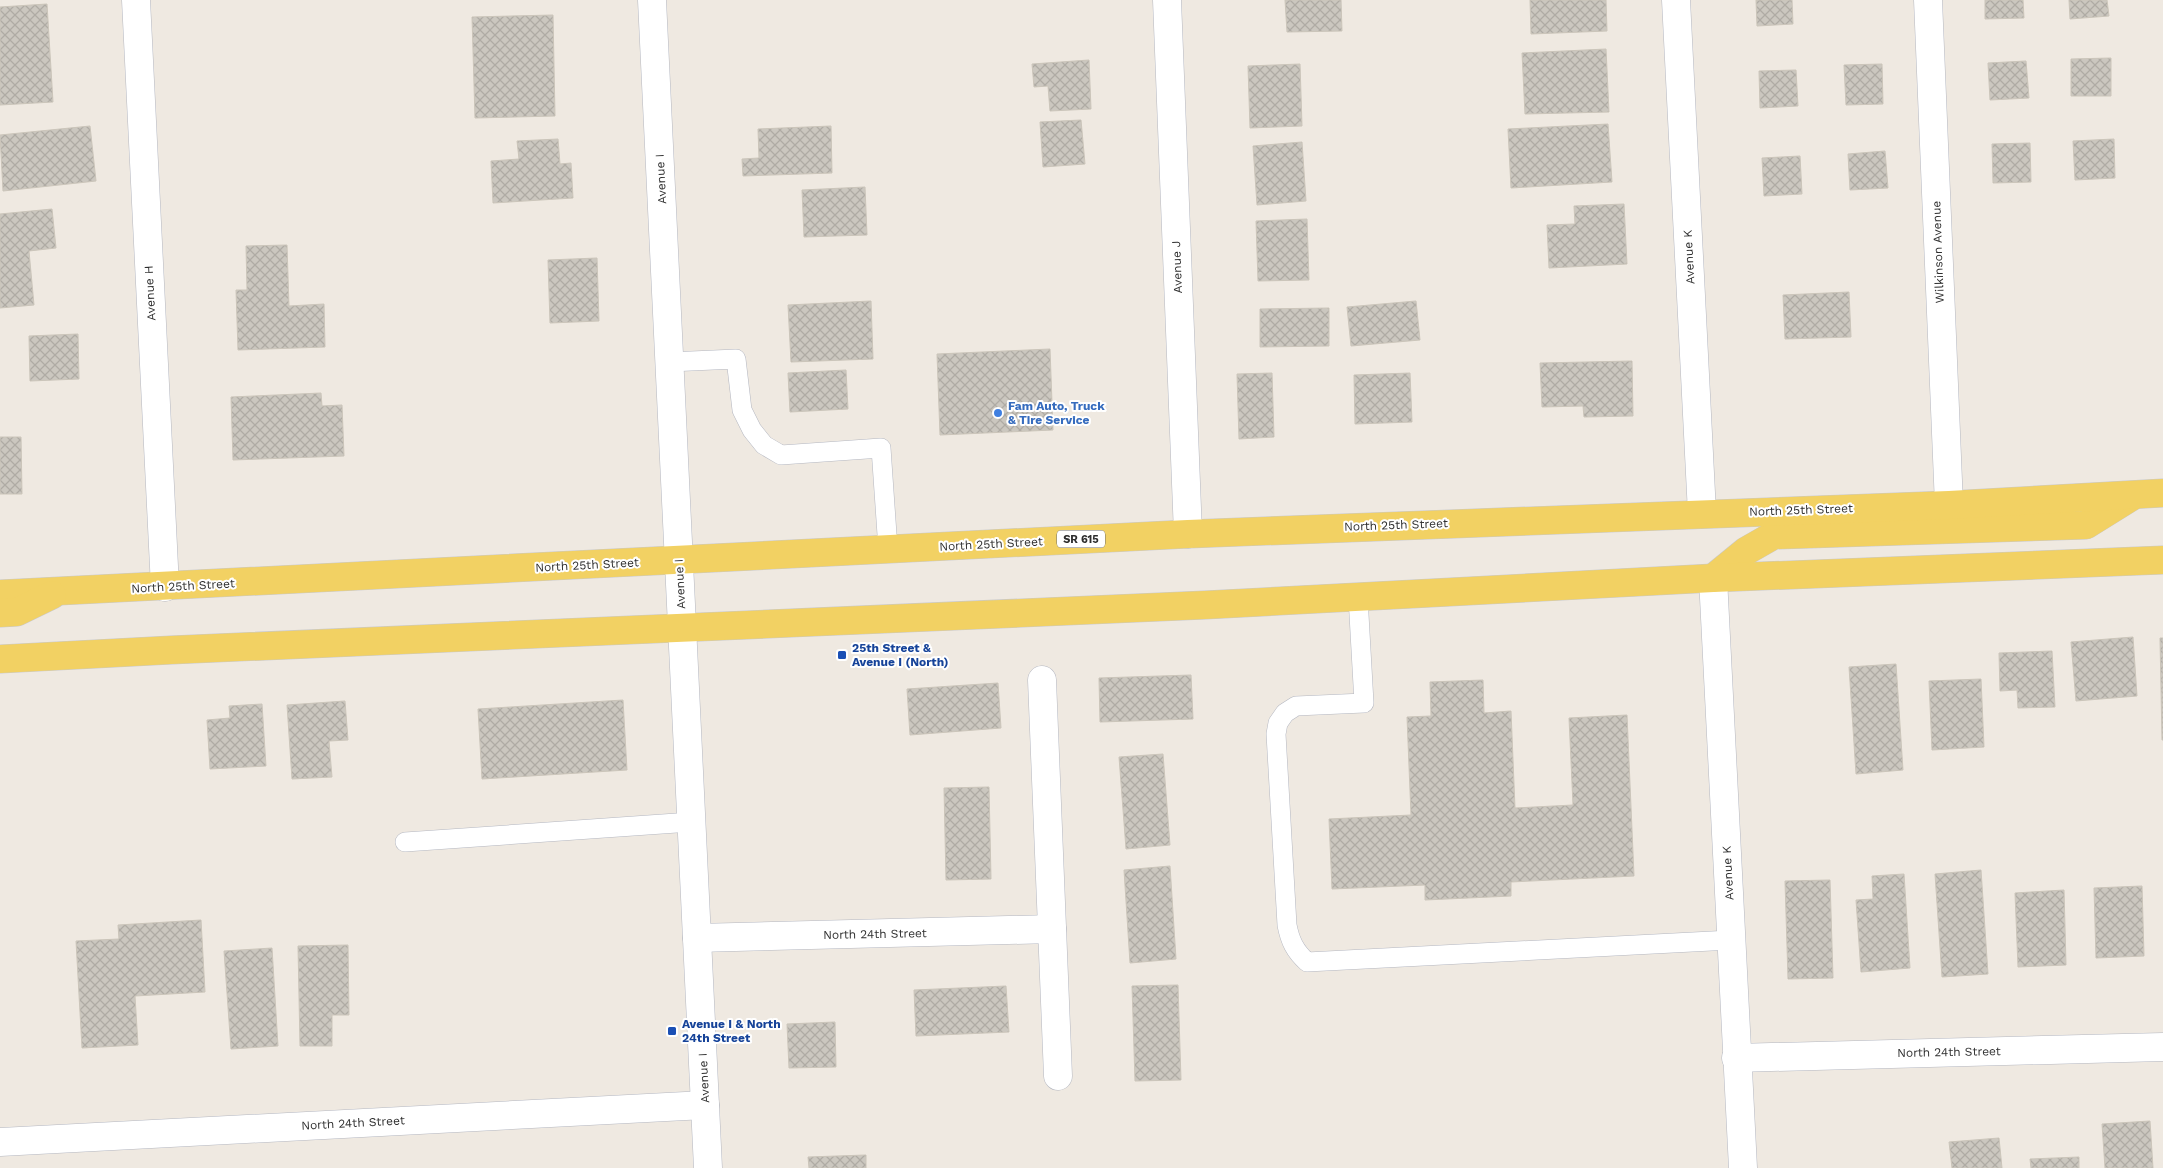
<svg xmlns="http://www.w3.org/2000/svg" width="2163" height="1168" viewBox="0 0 2163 1168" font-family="'Work Sans',sans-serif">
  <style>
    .building { fill: url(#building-cross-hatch); stroke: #cbc5ba }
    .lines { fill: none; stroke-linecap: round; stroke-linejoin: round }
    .service-casing { stroke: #b4b7c1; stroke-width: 20 }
    .minor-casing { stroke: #b4b7c1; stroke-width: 29 }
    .primary-casing { stroke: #c9c9c9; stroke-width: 29 }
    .service { stroke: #fff; stroke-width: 19 }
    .minor { stroke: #fff; stroke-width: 28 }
    .primary { stroke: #f2d163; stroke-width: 28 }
    .shop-dot { fill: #3f7fe0; stroke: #fff; stroke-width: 2 }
    .transit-dot { fill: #1a4fb4; stroke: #fff; stroke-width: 2 }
    .labels { text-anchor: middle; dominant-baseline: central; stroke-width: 4; stroke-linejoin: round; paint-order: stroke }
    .shield { fill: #fff; stroke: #6d6d6d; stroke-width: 1 }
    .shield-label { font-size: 11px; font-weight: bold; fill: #2e2e2e }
    .street-label { font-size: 12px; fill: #2e2e2e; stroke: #fff }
    .shop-label { font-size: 12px; font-weight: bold; fill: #366cbe; stroke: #fff; text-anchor: start }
    .transit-label { font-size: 12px; font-weight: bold; fill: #164399; stroke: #fff; text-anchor: start }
  </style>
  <defs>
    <pattern id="building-cross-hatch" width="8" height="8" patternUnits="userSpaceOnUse" patternTransform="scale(1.25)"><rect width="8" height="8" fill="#cbc7bf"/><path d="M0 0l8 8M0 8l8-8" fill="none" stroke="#afaba4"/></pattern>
  </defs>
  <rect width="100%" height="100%" fill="#efe9e1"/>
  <g class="building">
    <path d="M1285,0H1341L1342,31L1287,32Z"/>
    <path d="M1530,0H1606L1607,31L1531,34Z"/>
    <path d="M1756,0H1792L1793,24L1757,26Z"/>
    <path d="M1985,0H2023L2024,18L1985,19Z"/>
    <path d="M2069,0H2107L2109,16L2070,19Z"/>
    <path d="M47,4L53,102L0,105V7Z"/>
    <path d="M553,15L555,116L475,118L472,17Z"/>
    <path d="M1606,49L1609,112L1525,114L1522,53Z"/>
    <path d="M2111,58V96H2071V59Z"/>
    <path d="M1089,60L1091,109L1050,111L1048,86L1034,87L1032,64Z"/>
    <path d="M2026,61L2029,98L1990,100L1988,63Z"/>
    <path d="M1300,64L1302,126L1250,128L1248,66Z"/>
    <path d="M1882,64L1883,104L1846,105L1844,65Z"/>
    <path d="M1796,70L1798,106L1760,108L1759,71Z"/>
    <path d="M1081,120L1085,164L1043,167L1040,122Z"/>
    <path d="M1608,124L1612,182L1511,188L1508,129Z"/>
    <path d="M90,126L96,181L3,191L0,135Z"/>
    <path d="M831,126L832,173L743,176L742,159L759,158L758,129Z"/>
    <path d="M558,139L560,164L571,163L573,198L493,203L491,161L519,159L517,141Z"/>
    <path d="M2114,139L2115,178L2075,180L2073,141Z"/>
    <path d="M1302,142L1306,201L1257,205L1253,146Z"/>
    <path d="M2030,143L2031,182L1993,183L1992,144Z"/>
    <path d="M1885,151L1888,188L1850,190L1848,154Z"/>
    <path d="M1800,156L1802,194L1764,196L1762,158Z"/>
    <path d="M865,187L867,235L804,237L802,190Z"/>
    <path d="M1624,204L1627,264L1549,268L1547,225L1575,224L1574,206Z"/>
    <path d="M52,209L56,248L29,251L34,305L0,308V214Z"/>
    <path d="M1307,219L1309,280L1258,281L1256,221Z"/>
    <path d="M287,245L289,306L324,304L325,347L238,350L236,290H247L246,246Z"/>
    <path d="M597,258L599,321L550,323L548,260Z"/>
    <path d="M1849,292L1851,337L1785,339L1783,295Z"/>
    <path d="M871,301L873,359L791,362L788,305Z"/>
    <path d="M1416,301L1420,340L1351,346L1347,307Z"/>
    <path d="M1329,308V346L1260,347V309Z"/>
    <path d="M78,334L79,379L30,381L29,336Z"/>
    <path d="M1050,349L1053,430L940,435L937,354Z"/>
    <path d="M1632,361L1633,416L1584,417L1583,406L1542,407L1540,363Z"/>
    <path d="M846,370L848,409L790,412L788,373Z"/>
    <path d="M1272,373L1274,437L1239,439L1237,374Z"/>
    <path d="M1410,373L1412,422L1355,424L1354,375Z"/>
    <path d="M321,393L322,406L342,405L344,456L233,460L231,397Z"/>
    <path d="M0,437H21L22,494H0Z"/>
    <path d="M2133,637L2137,696L2076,701L2071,642Z"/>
    <path d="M2160,638H2163V740H2162Z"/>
    <path d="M2052,651L2055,707L2018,708L2017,690L2000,691L1999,653Z"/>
    <path d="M1896,664L1903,770L1856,774L1849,667Z"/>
    <path d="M1191,675L1193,719L1100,722L1099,678Z"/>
    <path d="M1981,679L1984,747L1932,750L1929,681Z"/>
    <path d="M1483,680L1484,713L1511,711L1515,808L1573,805L1569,718L1627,715L1634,876L1511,882V896L1425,900V885L1332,889L1329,819L1411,815L1407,717L1431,716L1430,682Z"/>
    <path d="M998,683L1001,728L910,735L907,689Z"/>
    <path d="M623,700L627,770L482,779L478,709Z"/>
    <path d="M345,701L348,740L329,741L332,777L292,779L287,705Z"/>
    <path d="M262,704L266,766L210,769L207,720L230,718L229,706Z"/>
    <path d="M1163,754L1170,845L1126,849L1119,757Z"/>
    <path d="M989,787L991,879L946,880L944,788Z"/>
    <path d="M1170,866L1176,959L1130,963L1124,870Z"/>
    <path d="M1981,870L1988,974L1942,977L1935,874Z"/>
    <path d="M1904,874L1910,968L1861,972L1856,900L1873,899L1872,876Z"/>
    <path d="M1830,880L1833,978L1788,979L1785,881Z"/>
    <path d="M2142,886L2144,956L2096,958L2094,888Z"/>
    <path d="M2064,890L2066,965L2018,967L2015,893Z"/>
    <path d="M201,920L205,992L135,996L138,1045L82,1048L76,941L119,939L118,925Z"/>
    <path d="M348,945L349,1015H332V1046H300L298,946Z"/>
    <path d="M272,948L278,1046L231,1049L224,951Z"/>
    <path d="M1178,985L1181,1080L1135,1081L1132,986Z"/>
    <path d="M1006,986L1009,1032L916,1036L914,990Z"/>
    <path d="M835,1022L836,1067L789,1068L787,1024Z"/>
    <path d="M2150,1121L2153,1168H2105L2102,1124Z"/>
    <path d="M1999,1138L2002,1168H1952L1949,1142Z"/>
    <path d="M866,1155V1168H809L808,1157Z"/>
    <path d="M2079,1157V1168H2031L2030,1159Z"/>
  </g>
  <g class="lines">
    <g class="service-casing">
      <g id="service">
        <path d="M669,362L736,359L742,410L752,430L764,445L781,455L881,448L888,549"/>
        <path d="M1358,597L1364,703L1296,706L1285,713L1278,723L1276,734L1287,925C1290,941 1295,951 1307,962L1731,940"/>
        <path d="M405,842L691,822"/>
      </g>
    </g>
    <g class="minor-casing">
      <g id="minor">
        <path d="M136,0L165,587"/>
        <path d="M652,0L708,1168"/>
        <path d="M1167,0L1188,534"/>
        <path d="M1676,0L1702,513"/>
        <path d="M1928,0L1949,505"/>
        <path d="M1713,578L1743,1168"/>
        <path d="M1042,680L1058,1076"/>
        <path d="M697,938L1052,929"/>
        <path d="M1736,1058L2163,1047"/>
        <path d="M0,1142L705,1105"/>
      </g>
    </g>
    <g class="primary-casing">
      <g id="primary">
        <path d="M1713,578L1746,551L1774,535L2086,525L2131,497"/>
        <path d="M0,594L1188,534L1949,505L2163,493"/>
        <path d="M0,613L17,612L52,595"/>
        <path d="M0,659L171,650L1205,605L1713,578L2163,560"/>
      </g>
    </g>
    <use href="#service" class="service"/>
    <use href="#minor" class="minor"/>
    <use href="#primary" class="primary"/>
  </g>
  <circle class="shop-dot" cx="998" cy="413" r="5"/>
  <g class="transit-dot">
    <rect x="837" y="650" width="10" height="10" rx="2.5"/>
    <rect x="667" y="1026" width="10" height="10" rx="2.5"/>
  </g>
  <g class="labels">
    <rect class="shield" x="1057" y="530.5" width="48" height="17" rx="4"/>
    <g class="shield-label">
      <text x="1081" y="539">SR 615</text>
    </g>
    <g class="street-label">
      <text transform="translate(661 179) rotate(-93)">Avenue I</text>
      <text transform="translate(1938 252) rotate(-92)">Wilkinson Avenue</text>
      <text transform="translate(1689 257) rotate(-93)">Avenue K</text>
      <text transform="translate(1177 267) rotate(-92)">Avenue J</text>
      <text transform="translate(150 293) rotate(-93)">Avenue H</text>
      <text transform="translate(1801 510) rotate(-2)">North 25th Street</text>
      <text transform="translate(1396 525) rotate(-2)">North 25th Street</text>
      <text transform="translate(991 544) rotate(-3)">North 25th Street</text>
      <text transform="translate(587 565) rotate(-3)">North 25th Street</text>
      <text transform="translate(680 584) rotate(-93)">Avenue I</text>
      <text transform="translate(183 586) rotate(-3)">North 25th Street</text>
      <text transform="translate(1728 873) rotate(-93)">Avenue K</text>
      <text transform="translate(875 934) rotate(-1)">North 24th Street</text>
      <text transform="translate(1949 1052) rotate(-1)">North 24th Street</text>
      <text transform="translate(704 1078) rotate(-93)">Avenue I</text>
      <text transform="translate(353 1123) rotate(-3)">North 24th Street</text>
    </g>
    <g class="shop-label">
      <text x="1008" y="406">Fam Auto, Truck<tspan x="1008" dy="14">&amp; Tire Service</tspan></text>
    </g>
    <g class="transit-label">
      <text x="852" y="648">25th Street &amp;<tspan x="852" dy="14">Avenue I (North)</tspan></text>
      <text x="682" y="1024">Avenue I &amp; North<tspan x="682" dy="14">24th Street</tspan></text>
    </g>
  </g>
</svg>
